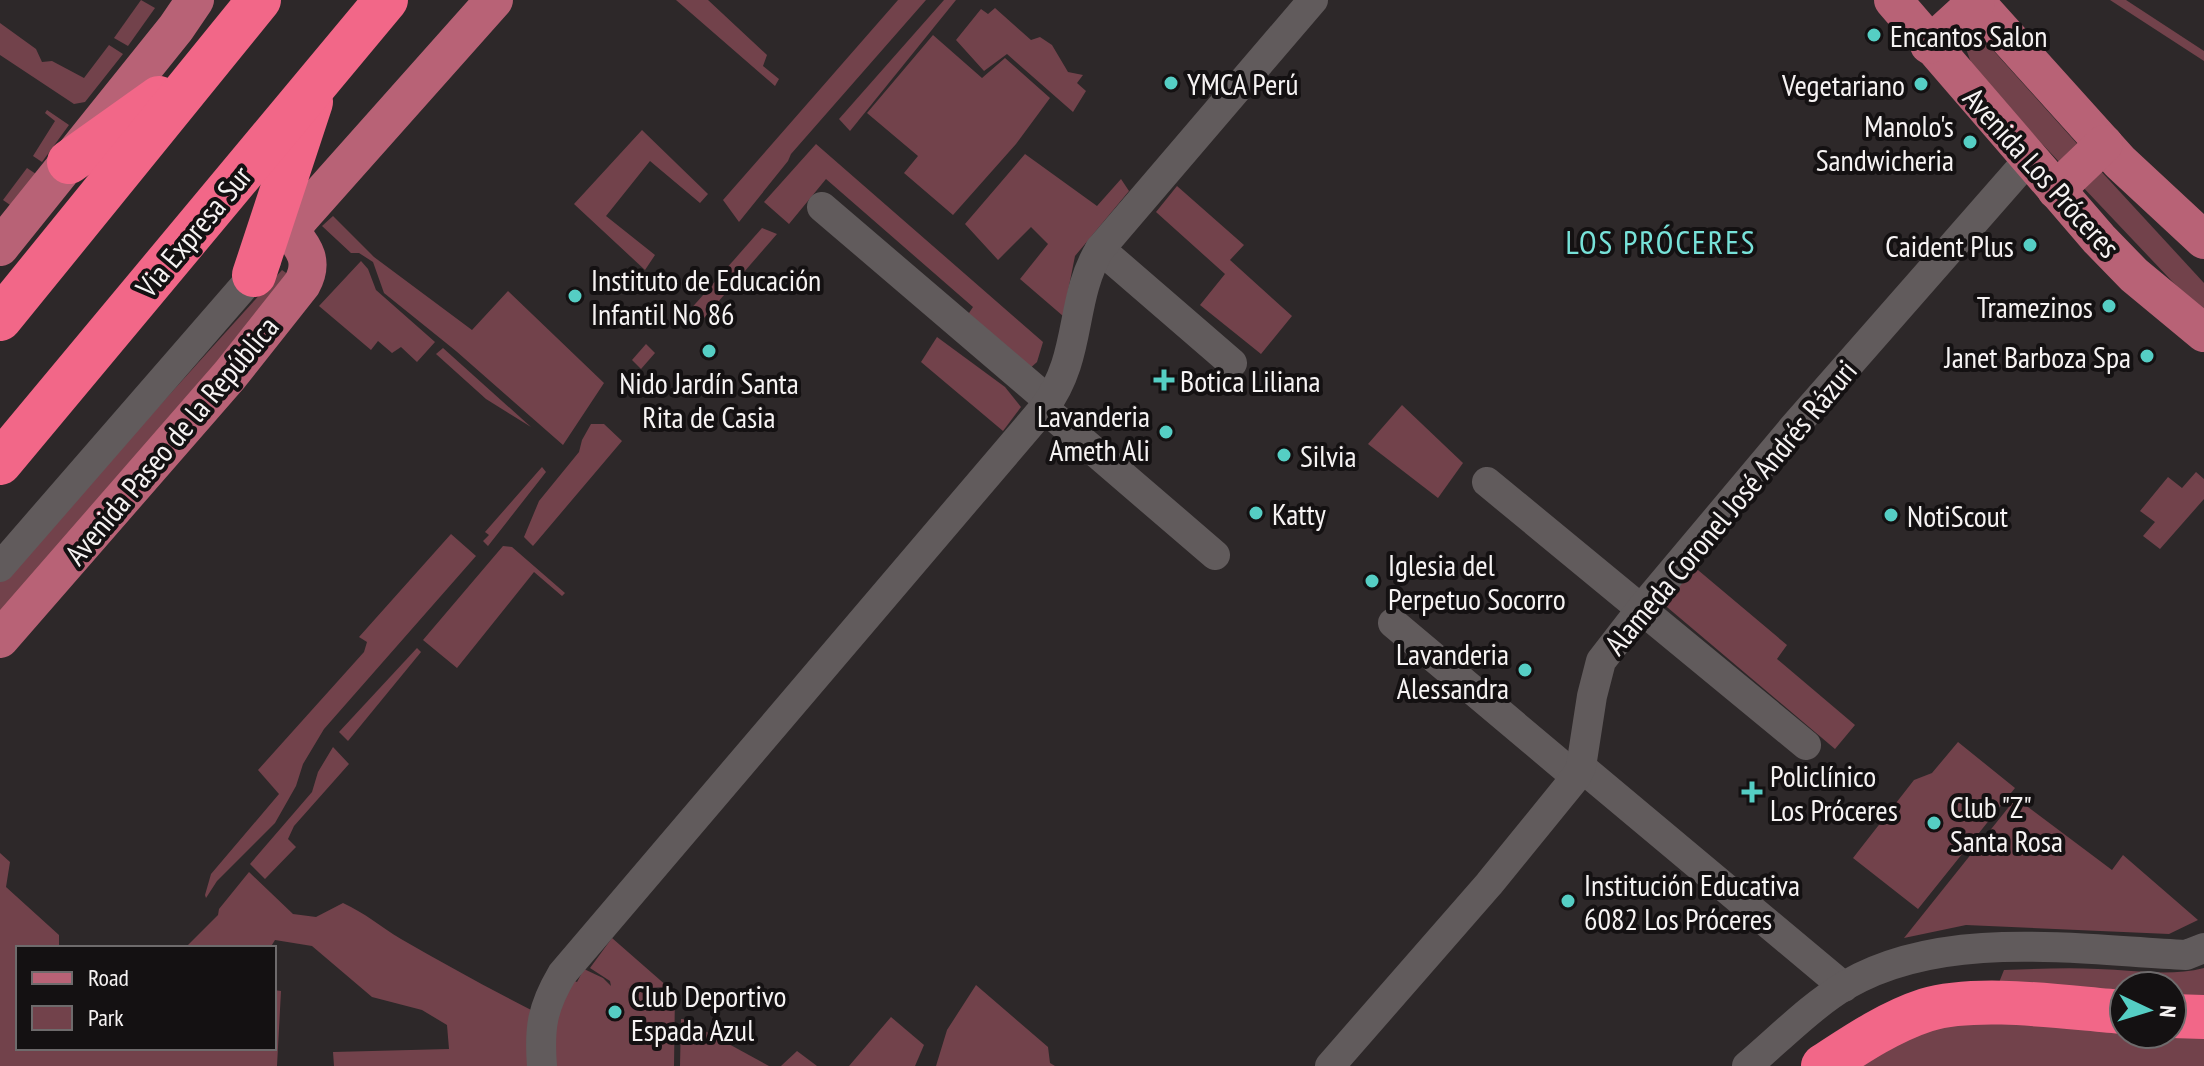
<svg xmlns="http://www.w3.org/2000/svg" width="2204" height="1066" viewBox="0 0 2204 1066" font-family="'PT Sans Narrow',sans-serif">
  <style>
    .green { fill: #72424b }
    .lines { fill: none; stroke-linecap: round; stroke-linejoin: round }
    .minor { stroke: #615b5c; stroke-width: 30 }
    .major { stroke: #b86276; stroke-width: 38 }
    .highway { stroke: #f26788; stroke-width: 44 }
    .poi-dot { fill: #55cec4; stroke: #141112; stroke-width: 3 }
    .labels { text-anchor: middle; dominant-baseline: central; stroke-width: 8; stroke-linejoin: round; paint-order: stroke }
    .poi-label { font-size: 30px; fill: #f6f3f3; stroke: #141112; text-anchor: start }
    .street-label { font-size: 30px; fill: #f6f3f3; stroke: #141112 }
    .neighbourhood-label { font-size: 32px; letter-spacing: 2px; fill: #77e2d9; stroke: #141112 }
  </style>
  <rect width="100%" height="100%" fill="#2d2829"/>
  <g class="green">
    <path d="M141,0L155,8L128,46L114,38Z"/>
    <path d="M676,0H708L767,55L763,66L779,79L775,86Z"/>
    <path d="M898,0H926L791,154L788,161L739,222L723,200Z"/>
    <path d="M944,0H956L850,131L839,119Z"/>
    <path d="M2110,0H2126L2204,51V61Z"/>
    <path d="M995,8L1031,40L1040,37L1052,45L1068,72L1083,75L1077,83L1086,91L1073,112L1007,54L984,71L956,40L981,9L988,14Z"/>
    <path d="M0,23L36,49L42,62L52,61L84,78L109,45L123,54L85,102L74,104L0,55Z"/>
    <path d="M933,35L982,78L1005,58L1050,98L1016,144L953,215L904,173L918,156L867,113Z"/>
    <path d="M1978,39L1992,49L2080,147L2062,165L1974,71L1965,46Z"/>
    <path d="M47,110L69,125L42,162L33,156L55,121L45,113Z"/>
    <path d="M642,130L708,194L700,203L650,161L606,216L655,255L645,270L574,204Z"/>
    <path d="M816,144L1043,342L1037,362L1027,371L965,319L973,307L826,179L789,224L764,202Z"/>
    <path d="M1025,154L1097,206L1121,179L1129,191L1075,256L1063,316L1020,279L1048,244L1031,227L998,260L965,224Z"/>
    <path d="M27,168L36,174L13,207L3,200Z"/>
    <path d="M2098,168L2204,283V315L2080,184Z"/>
    <path d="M1177,186L1244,245L1230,260L1292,316L1261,354L1200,305L1225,274L1156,212Z"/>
    <path d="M333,216L374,257L472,330L508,291L604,383L563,445L456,351L384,293L373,262L359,253H351L322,226Z"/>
    <path d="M762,228L777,234L698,325L689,311Z"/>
    <path d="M361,261L368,269L376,290L435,342L417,362L401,347L392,353L378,341L371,350L319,306Z"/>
    <path d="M282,270L296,280L0,630V582Z"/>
    <path d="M937,337L1005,387L1021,407L1003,431L921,362Z"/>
    <path d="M646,344L655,353L641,369L632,360Z"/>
    <path d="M443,348L531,427L486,399L436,354Z"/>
    <path d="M1402,405L1463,463L1438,498L1368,444Z"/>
    <path d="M591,424H604L622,441L533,546L524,537L539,501L579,452L582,440Z"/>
    <path d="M542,467L546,472L488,546L483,541L489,535L485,532Z"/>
    <path d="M2196,472L2204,479V499L2160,549L2143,536L2155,522L2140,511L2168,477L2182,488Z"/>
    <path d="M451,534L476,556L324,729L303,764L296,786L275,823L217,881L206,898L205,895L211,874L279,794L258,770L364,652L367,642L359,637Z"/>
    <path d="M503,546L512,547L565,593L562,596L534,572L457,668L423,640Z"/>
    <path d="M1692,565L1787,645L1777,659L1855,725L1835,749L1661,602Z"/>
    <path d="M417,648L421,652L348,741L339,732Z"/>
    <path d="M1958,742L2015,788L1918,909L1853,858L1914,780L1932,773Z"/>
    <path d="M333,747L349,764L294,826L288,839L296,847L265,879L250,864L312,792L318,772Z"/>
    <path d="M2016,798L2112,870L2123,855L2198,920L2169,934L1966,925L1904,938Z"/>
    <path d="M0,853L10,862L6,887L59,935V948H18V1048H274V990L281,991L277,1066H0Z"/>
    <path d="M249,872L293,914L316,917L343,903C365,913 381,927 401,939C446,965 490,989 537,1013L532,1066H334L333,1052L449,1049L447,1025L422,1010L372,997L312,946L275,940L270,948H185L218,915L219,909Z"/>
    <path d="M612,938L668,987L627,989L675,992L674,1066H551L552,1030L570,979L577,982L584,969L603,978L611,986L610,981L590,968Z"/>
    <path d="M2204,968V1005H2172V986H2124V1004L1998,985L2004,970C2036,969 2067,967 2098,969C2134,970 2169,977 2204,968Z"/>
    <path d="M976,985L1048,1047L1050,1063L1055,1066H936L947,1030Z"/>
    <path d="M1945,1014L2124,1026V1034L2204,1035V1066H1858Z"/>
    <path d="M891,1017L924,1045L915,1066H849Z"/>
    <path d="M681,1019H683L769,1066H680Z"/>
    <path d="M797,1051L817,1066H781Z"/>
  </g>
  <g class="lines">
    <g class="minor">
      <path d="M822,207L1049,401"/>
      <path d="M1100,249L1232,363"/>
      <path d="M1044,408L1215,555"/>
      <path d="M1487,482L1806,745"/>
      <path d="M0,567L266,261"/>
      <path d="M1393,623L1576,777"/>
      <path d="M1581,767L1844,987"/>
      <path d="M542,1066C539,1028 542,1008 562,974L1044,408C1083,356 1069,300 1100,249L1313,0"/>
      <path d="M1330,1066L1489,884L1576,777L1581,767L1592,696L1601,661L1642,608L1793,428L2029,159"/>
      <path d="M1747,1066C1779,1039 1811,1006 1846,985C1943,928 2078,950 2186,955L2204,948"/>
    </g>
    <g class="major">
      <path d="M1893,0L2099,239L2134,275L2204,333"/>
      <path d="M1974,0L2120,162L2204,240"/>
      <path d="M1929,45L1976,2"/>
      <path d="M2056,190L2104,144"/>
      <path d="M0,247L176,28L195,0"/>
      <path d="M0,639L230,375L302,284C314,262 305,249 291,232L300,218L494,0"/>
    </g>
    <g class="highway">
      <path d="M69,162L159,98"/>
      <path d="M254,275L311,102"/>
      <path d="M0,319L259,0"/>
      <path d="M0,463L386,0"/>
      <path d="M2172,1016L2204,1017"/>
      <path d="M1823,1066C1855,1045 1889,1022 1926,1010C1979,994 2068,1008 2124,1012"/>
    </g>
  </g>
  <g class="poi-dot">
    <circle cx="1874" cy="35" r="8"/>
    <circle cx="1171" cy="83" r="8"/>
    <circle cx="1921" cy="84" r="8"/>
    <circle cx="1970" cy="142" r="8"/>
    <circle cx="2030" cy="245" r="8"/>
    <circle cx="575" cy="296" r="8"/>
    <circle cx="2109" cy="306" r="8"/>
    <circle cx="709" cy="351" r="8"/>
    <circle cx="2147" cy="356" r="8"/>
    <path d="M1160 368h8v8h8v8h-8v8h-8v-8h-8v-8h8z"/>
    <circle cx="1166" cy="432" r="8"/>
    <circle cx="1284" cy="455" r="8"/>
    <circle cx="1256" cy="513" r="8"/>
    <circle cx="1891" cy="515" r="8"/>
    <circle cx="1372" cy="581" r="8"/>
    <circle cx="1525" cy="670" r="8"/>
    <path d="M1748 780h8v8h8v8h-8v8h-8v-8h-8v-8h8z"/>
    <circle cx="1934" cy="823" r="8"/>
    <circle cx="1568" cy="901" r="8"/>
    <circle cx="615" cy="1012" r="8"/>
  </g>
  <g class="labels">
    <g class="poi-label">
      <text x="1890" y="35">Encantos Salon</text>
      <text x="1187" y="83">YMCA Perú</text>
      <text x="1905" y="84" text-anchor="end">Vegetariano</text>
      <text x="1954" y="125" text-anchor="end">Manolo's<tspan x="1954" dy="34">Sandwicheria</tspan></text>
      <text x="2014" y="245" text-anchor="end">Caident Plus</text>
      <text x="591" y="279">Instituto de Educación<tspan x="591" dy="34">Infantil No 86</tspan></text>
      <text x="2093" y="306" text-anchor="end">Tramezinos</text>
      <text x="2131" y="356" text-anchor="end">Janet Barboza Spa</text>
      <text x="1180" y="380">Botica Liliana</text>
      <text x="709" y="382" text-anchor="middle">Nido Jardín Santa<tspan x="709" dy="34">Rita de Casia</tspan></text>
      <text x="1150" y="415" text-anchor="end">Lavanderia<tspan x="1150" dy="34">Ameth Ali</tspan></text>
      <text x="1300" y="455">Silvia</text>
      <text x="1272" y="513">Katty</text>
      <text x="1907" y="515">NotiScout</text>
      <text x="1388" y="564">Iglesia del<tspan x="1388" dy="34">Perpetuo Socorro</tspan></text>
      <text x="1509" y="653" text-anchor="end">Lavanderia<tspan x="1509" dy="34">Alessandra</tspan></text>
      <text x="1770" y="775">Policlínico<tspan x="1770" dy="34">Los Próceres</tspan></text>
      <text x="1950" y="806">Club "Z"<tspan x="1950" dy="34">Santa Rosa</tspan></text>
      <text x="1584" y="884">Institución Educativa<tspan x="1584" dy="34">6082 Los Próceres</tspan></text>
      <text x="631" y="995">Club Deportivo<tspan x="631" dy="34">Espada Azul</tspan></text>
    </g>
    <g class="street-label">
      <text transform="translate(2042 172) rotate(48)">Avenida Los Próceres</text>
      <text transform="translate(193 231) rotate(-50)">Via Expresa Sur</text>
      <text transform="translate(171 440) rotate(-50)">Avenida Paseo de la República</text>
      <text transform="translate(1730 507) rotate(-50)">Alameda Coronel José Andrés Rázuri</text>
    </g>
    <g class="neighbourhood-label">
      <text x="1661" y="242">LOS PRÓCERES</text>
    </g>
  </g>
  <rect x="16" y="946" width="260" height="104" fill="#141112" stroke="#6e6b6c" stroke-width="2"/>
  <rect x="32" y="972" width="40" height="12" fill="#b86276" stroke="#6e6b6c" stroke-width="2"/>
  <text x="88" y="986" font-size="24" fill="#f6f3f3">Road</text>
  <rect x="32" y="1006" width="40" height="24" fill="#72424b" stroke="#6e6b6c" stroke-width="2"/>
  <text x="88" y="1026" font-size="24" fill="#f6f3f3">Park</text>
  <g transform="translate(2148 1010) rotate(94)"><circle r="38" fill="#141112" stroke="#6e6b6c" stroke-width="2"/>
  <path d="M0-6L14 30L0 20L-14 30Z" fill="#55cec4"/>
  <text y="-12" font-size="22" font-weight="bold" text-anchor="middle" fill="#f6f3f3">N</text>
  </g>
</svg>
